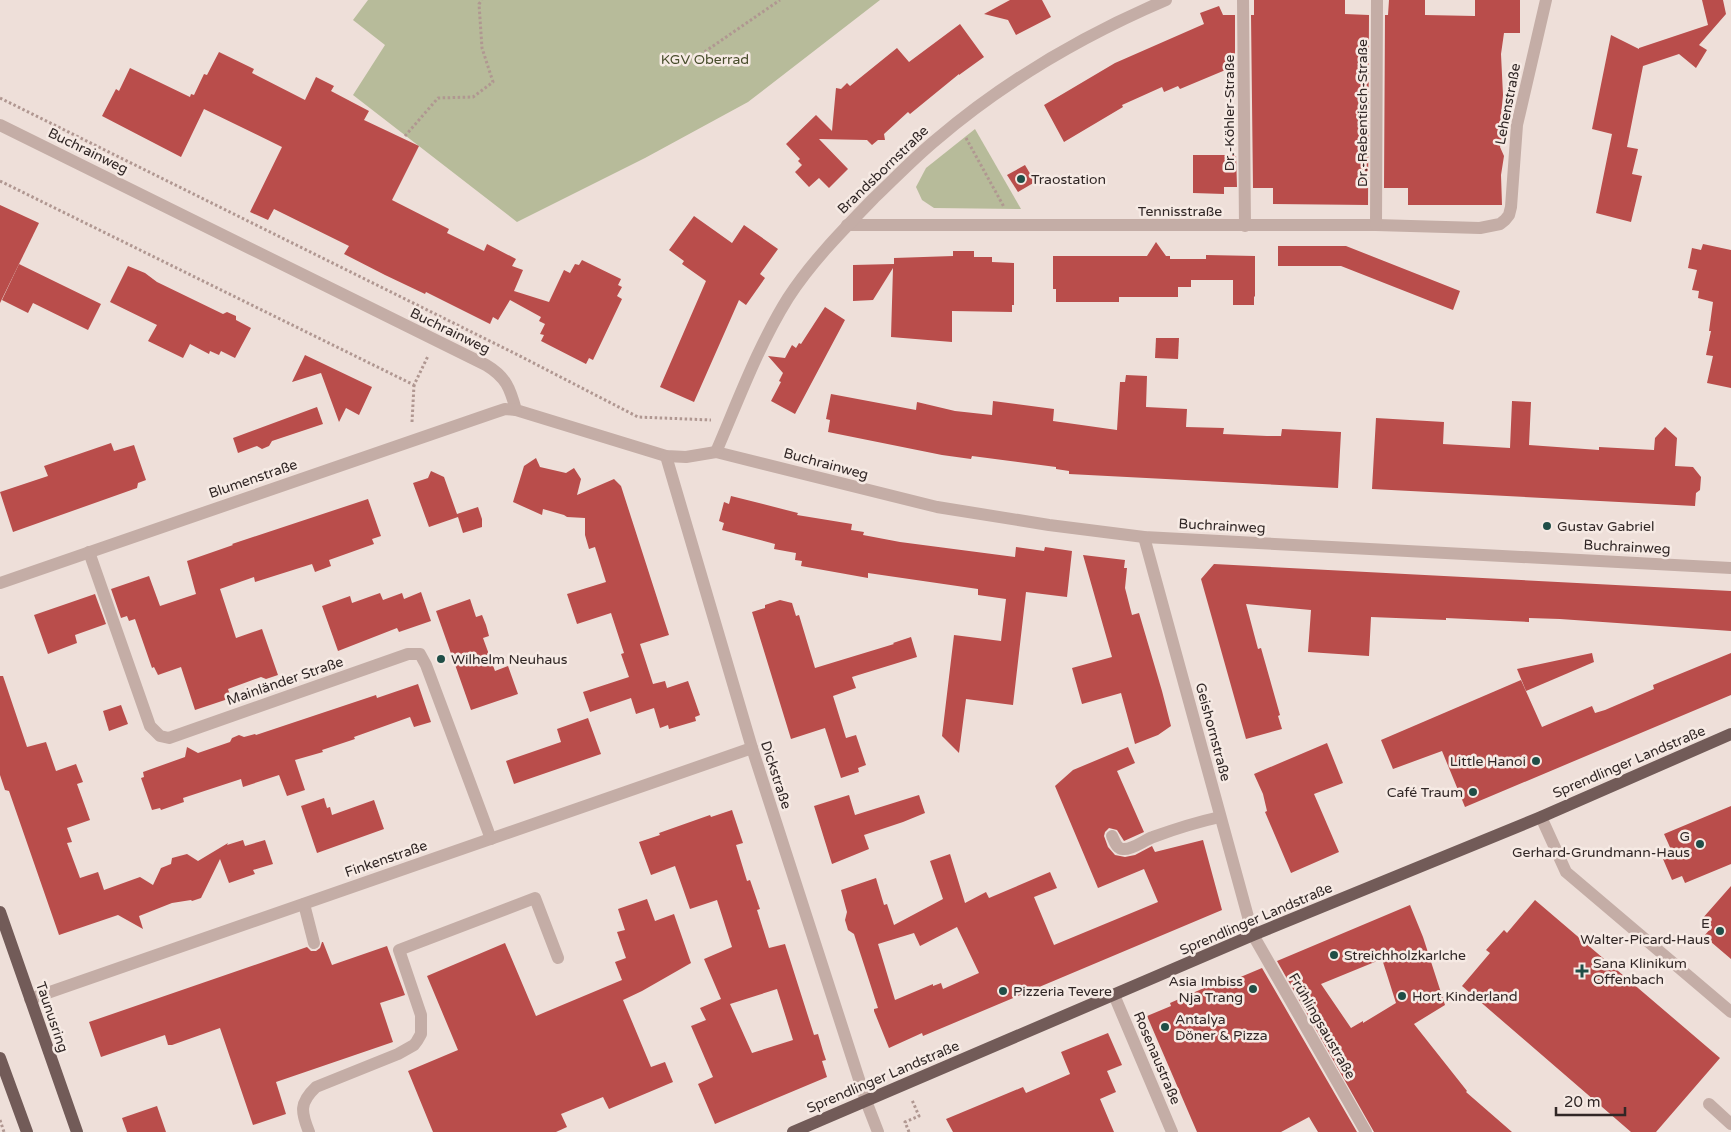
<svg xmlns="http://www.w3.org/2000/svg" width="1731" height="1132" viewBox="0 0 1731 1132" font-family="'Varela Round',sans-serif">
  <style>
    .green { fill: #b7bb9a }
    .building { fill: #b94d4b; fill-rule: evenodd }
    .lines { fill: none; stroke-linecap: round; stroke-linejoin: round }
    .path { stroke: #b09791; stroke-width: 3; stroke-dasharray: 2.5 2.5; stroke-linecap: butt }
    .minor { stroke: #c4ada6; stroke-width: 12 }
    .major { stroke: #725b58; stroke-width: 12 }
    .poi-dot { fill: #204e47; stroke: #f6eae4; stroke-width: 2 }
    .labels { text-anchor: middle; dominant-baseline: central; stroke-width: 5; stroke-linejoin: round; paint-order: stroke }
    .park-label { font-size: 14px; fill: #484d2c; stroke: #f6eae4 }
    .street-label { font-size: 14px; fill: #312726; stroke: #f6eae4 }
    .poi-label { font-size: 14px; fill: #312726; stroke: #f6eae4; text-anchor: start }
  </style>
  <rect width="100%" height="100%" fill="#eedfd9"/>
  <g class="green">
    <path d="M368,0H880L748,102L645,158L517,222L353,95L385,45L353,20Z"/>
    <path d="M975,129L1021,209L934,208L922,200L916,187L926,168Z"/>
  </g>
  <g class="building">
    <path d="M1010,0H1042L1051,17L1016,35L1008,20L984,14Z"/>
    <path d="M1254,0H1345V14L1369,15L1368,205L1273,204V188H1253L1251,15H1254Z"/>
    <path d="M1389,0H1425V15L1475,16V0H1520V33H1504L1501,54L1503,95L1499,135H1502L1500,147L1504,156L1501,175L1502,205H1408V188H1384L1385,15H1388Z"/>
    <path d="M1702,0H1723L1726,14L1699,45L1707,50L1696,68L1679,54L1643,66L1627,147L1638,149L1632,174L1642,176L1631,222L1596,213L1612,134L1592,129L1611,35L1639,49V48L1708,25Z"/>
    <path d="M1219,6L1223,15H1235V66L1180,89L1178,86L1164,92L1162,87L1122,105L1123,107L1064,142L1044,105L1115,63L1204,24L1200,13Z"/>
    <path d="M960,24L984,57L959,75V74L910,114L908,112L884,134L885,140H878L872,145L867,140L819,139L848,169L829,188L819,178L809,187L795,172L802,165L798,161L800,159L786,144L816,115L832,131L836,88L841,89L847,83L850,86L897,48L909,62Z"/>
    <path d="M219,52L254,69L252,73L305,100L316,77L334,86L331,91L369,111L364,120L419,146L392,200L449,229L447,233L484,251L487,244L516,259L512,266L523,270L514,291L549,302L564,270L570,273L575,264L579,265L582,260L621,279L618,285L622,287L617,296L622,299L593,360L589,358L586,364L541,341L544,335L540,334L545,324L539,321L541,317L510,300L498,320L493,317L490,324L426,292L425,294L385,275L344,254L349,246L274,209L268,220L250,212L282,147L204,109L181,157L102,116L116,89L119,91L130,68L190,97L191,94L194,95L204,74L207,75Z"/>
    <path d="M1193,155H1236L1237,187H1224V194L1193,193Z"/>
    <path d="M1025,165L1035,182L1018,192L1007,175Z"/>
    <path d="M0,205L39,223L0,303Z"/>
    <path d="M694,216L732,243L744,225L778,249L760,274L765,278L746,305L739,300L694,402L660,387L706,281L682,264L684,261L669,250Z"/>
    <path d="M1156,242L1166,256H1170V259H1206V255L1255,256V296L1254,297V305H1233V280H1191V287H1178V297H1119V302H1056V289H1053V256H1147Z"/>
    <path d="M1703,244L1731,250V388L1707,383L1713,356L1706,355L1711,331H1709L1713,302L1698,298L1699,291L1692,290L1697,270L1688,268L1692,248L1701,250Z"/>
    <path d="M1278,246H1346L1460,291L1453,310L1341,266H1278Z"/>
    <path d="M953,251H974V257H992V262L1014,263V305H1012V312L952,311V342L891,337L893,268L873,300L853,301V265L894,264V258L953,256Z"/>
    <path d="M19,264L101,304L88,330L33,303L28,313L2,300Z"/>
    <path d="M128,266L145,273L157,282L223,314L227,312L236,316V320L251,328L235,358L221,351L219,355L210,351L209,354L190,344L183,358L148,341L157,325L110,302Z"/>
    <path d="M825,307L845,320L795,414L771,401L781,382L779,381L783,373L768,356L785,358L792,345L796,348L799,343L801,344Z"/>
    <path d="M1156,338H1179L1178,359L1155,358Z"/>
    <path d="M305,355L372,387L359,415L346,408L339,422L321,373L292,382Z"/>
    <path d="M1126,375L1147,376L1146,407L1187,409L1186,427L1224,428L1223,434L1267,436H1281L1282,429L1341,432L1338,488L1069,474V471L1056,469V467L972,456L971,459L942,455L828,432L830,420L826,419L831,394L916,410L917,402L955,411L992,415L993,401L1054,409L1053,421L1117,430L1120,382H1125Z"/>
    <path d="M1512,401L1531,402L1529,445L1599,450V447L1654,450L1655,438L1665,427L1677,438L1675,466L1693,467L1701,477L1700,490L1696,493L1695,506L1372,489L1376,418L1444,422L1443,444L1510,448Z"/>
    <path d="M317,407L323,424L272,441L269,446L262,449L257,446L238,453L233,438Z"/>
    <path d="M111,443L114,451L134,445L146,480L138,483L137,488L13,532L0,492L48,476L44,466Z"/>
    <path d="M536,458L540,467L566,473L574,468L581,479L577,495L614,479L621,486L669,635L640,644L653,684L665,681L667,688L688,681L700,715L695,717L696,721L669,729L668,725L660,728L654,708L636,714L631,698L590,712L583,692L629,677L621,654L624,653L611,613L577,624L567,594L606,582L595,547L589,549L585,535V518L567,517L564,515L543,509L542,515L513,502L524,466Z"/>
    <path d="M431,471L444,477L457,514L478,507L482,519V527L463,533L458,517L429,527L413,483L428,478Z"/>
    <path d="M731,496L798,513L797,515L852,524L851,530L864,532L863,535L900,542L1015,557L1016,547L1044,551L1045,547L1072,551L1067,597L1026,592L1013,705L966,699L959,753L942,736L954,635L1001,641L1006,599L978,595V589L868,573V578L801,566L802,561L795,560L796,553L774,549L775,544L722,530L724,523L719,521L724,502L729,504Z"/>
    <path d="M368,499L381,536L372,539L374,544L329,560L331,566L315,572L312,564L255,582L254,577L220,589L236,638L262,629L278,675L266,679L261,677L228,689L231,698L195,710L181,667L158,675L154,667L152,668L135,619L129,621L127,616L121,618L111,589L149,576L160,606L196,594L187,561L233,545L232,544Z"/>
    <path d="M1083,555L1125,560L1124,568H1127L1125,588L1132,615L1139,613L1162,691L1171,726L1158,735L1135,744L1121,693L1082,704L1072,668L1112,657Z"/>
    <path d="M1214,564L1731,591V631L1560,619L1529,618V622L1446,618V620L1371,617L1369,656L1308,652L1311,610L1246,604L1258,649L1261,648L1280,715L1278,716L1282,729L1246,739L1201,579Z"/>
    <path d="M421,592L431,621L399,632L397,628L338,651L322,606L350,596L352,603L380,593L383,600L402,593L404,599Z"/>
    <path d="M95,594L106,624L75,635L77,643L48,654L34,615Z"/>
    <path d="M470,599L476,617L482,615L486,625L489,636L483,638L495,671L508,666L518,694L471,710L436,611Z"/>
    <path d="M780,600L792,603L796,616L799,615L815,668L894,644L893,643L911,637L917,657L852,677L856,688L833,696L846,738L856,735L866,765L858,768L859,772L841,778L825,728L791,739L752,612L765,608V605Z"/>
    <path d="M1592,653L1594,662L1526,691L1517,669Z"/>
    <path d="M1731,653V695L1465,807L1442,751L1393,769L1381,740L1521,680L1542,727L1592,706L1595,713L1605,710L1654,689L1653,685Z"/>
    <path d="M0,676H3L27,747L46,742L56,771L76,764L83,782L77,784L90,820L67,828L72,842L67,843L80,878L98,872L104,890L140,877L153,885L161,868L171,864L172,858L187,854L198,861L228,843L227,845L243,840L245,846L265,840L273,864L253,870L255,874L229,883L220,859L201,898L192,901L191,900L172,903L139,916L143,929L118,915L59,935L9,791L5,790L0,775Z"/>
    <path d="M418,684L431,722L414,727L410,717L354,737L355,739L322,750L323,752L295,760L305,790L287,796L279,775L243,787L241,779L183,798L184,802L161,810L160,808L152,810L141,778L144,777L143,772L185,757L187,747L198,753L230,742L232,738L239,735L244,737L255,734L256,735L376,695L377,698Z"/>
    <path d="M121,705L128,724L109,731L103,711Z"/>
    <path d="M588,718L601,754L514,784L506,761L561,742L557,729Z"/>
    <path d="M1327,743L1343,783L1314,794L1339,852L1291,873L1265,812L1267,811L1263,794L1254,774Z"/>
    <path d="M1128,747L1135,763L1117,771L1144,832L1124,841L1117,830L1109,828L1105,832L1104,836L1108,847L1115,855L1125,857L1135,855L1152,846L1155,852L1203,840L1222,910L923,1036L922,1033L889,1048L874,1011V1009L878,1008L854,934L848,930L845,920L847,912L841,890L876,878L884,905L887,904L894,925L943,899L930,861L950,854L965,903L986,892L989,898L1050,872L1057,888L1034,897L1054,945L1158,902L1144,869L1098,888L1055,786L1073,770ZM957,927L979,973L943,989L941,983L933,986V984L895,1000L878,944L914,933L920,946Z"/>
    <path d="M849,795L855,815L919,795L925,813L903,822L864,835L869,849L832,864L814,806Z"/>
    <path d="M324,798L327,808L330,807L332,815L374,800L384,829L317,853L301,806Z"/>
    <path d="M1731,806V864L1685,883L1682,876L1672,880L1663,859L1673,854L1664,834Z"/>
    <path d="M732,810L743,843L736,845L747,881L750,880L760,909L757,910L769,948L785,944L814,1035L818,1034L823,1051L826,1060L822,1061L827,1077L715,1124L698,1084L713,1077L691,1026L706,1020L700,1008L721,999L704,959L732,947L717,900L690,909L675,866L651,875L639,842L660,835L659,833L710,815L711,817ZM777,989L793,1040L752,1053L730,1004Z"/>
    <path d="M1731,886V959L1704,936L1712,927L1702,919Z"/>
    <path d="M647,899L655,921L674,914L691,963L642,991L623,1000L651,1067L665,1062L673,1082L609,1109L603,1097L561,1114L567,1127L556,1132H433L408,1071L458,1050L427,976L505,943L536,1016L622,980L615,962L626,958L617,932L625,930L618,909Z"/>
    <path d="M1535,900L1720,1058L1656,1132H1631L1462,986L1490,953L1486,950L1504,930L1507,933Z"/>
    <path d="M1410,905L1423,937L1445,1005L1414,1024L1467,1091L1466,1092L1512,1132H1374L1277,961ZM1382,959L1396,1003L1363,1023V1021L1351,1028L1321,984Z"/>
    <path d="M322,942H323L332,965L387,946L405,995L380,1003L393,1042L276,1082L286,1114L253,1125L220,1028L172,1045H168L165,1035L101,1057L89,1022L307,947L311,951H316L320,948Z"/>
    <path d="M1262,968L1357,1132H1318L1309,1117L1281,1132H1197L1147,1016L1171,1006L1170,1003L1229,977L1231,981Z"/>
    <path d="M1108,1033L1122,1065L1107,1071L1116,1092L1100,1099L1114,1132H953L946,1119L1023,1087L1026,1093L1070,1074L1061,1052Z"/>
    <path d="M157,1106L166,1132H127L122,1118Z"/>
  </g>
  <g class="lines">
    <g class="path">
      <path d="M684,66L780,0"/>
      <path d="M0,98L518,355L638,417L711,420"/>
      <path d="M405,136L438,98L473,97L493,82L482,48L479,4L482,0"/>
      <path d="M966,138L1004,207"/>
      <path d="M0,181L414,385L428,356"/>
      <path d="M412,422L414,385"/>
      <path d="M0,1120L4,1132"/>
      <path d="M909,1132L905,1122L919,1116L912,1100"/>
    </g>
    <g class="minor">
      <path d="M1243,0L1245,226"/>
      <path d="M0,125L486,365C506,377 510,388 516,410L666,456L686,457L716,452L937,507L1049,525L1144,537L1731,568"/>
      <path d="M847,225H1376L1480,228L1500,224L1505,220L1509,215L1511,207L1517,125L1546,0"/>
      <path d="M1376,225L1377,0"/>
      <path d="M716,452C738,401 758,346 788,298C812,261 843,230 874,198C895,178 915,157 937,139C1005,81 1084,35 1166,0"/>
      <path d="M666,456L752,748L866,1101L878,1132"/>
      <path d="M1144,537L1253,935L1366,1132"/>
      <path d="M89,552L150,726L160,736L169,738L408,654H420L426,665L491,839"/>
      <path d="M0,583L493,413L505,409L516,410"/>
      <path d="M1541,817L1566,872L1731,1012"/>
      <path d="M1112,836C1115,842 1117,850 1124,849C1134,849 1144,840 1153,837C1175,829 1197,822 1220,817"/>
      <path d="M304,904L314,943"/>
      <path d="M1114,995L1172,1132"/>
      <path d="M30,999L752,748"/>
      <path d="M1709,1104L1731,1124"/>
      <path d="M309,1132C301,1112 299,1103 316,1087L398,1054L414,1045L417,1041L421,1034V1015L399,950L535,898L558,958"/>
    </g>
    <g class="major">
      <path d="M0,912L77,1132"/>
      <path d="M0,1058L27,1132"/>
      <path d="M793,1132L1253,935L1541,817L1731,734"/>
    </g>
  </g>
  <g class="poi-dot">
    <circle cx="1021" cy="179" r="5"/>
    <circle cx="1547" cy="526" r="5"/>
    <circle cx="441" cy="659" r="5"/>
    <circle cx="1536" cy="761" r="5"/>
    <circle cx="1473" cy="792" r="5"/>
    <circle cx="1700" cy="844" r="5"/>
    <circle cx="1720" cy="931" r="5"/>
    <circle cx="1334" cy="955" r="5"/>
    <path d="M1579.5 963.5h5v5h5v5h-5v5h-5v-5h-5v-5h5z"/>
    <circle cx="1253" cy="989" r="5"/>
    <circle cx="1003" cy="991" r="5"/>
    <circle cx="1402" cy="996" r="5"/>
    <circle cx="1165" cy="1027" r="5"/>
  </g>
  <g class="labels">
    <g class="park-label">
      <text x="705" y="59">KGV Oberrad</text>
    </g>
    <g class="street-label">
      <text transform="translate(1508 104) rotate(-79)">Lehenstraße</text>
      <text transform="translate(1229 113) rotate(-90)">Dr.-Köhler-Straße</text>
      <text transform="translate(1362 113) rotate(-90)">Dr.-Rebentisch-Straße</text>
      <text transform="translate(88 151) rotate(26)">Buchrainweg</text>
      <text transform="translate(883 170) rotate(-44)">Brandsbornstraße</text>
      <text x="1180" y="211">Tennisstraße</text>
      <text transform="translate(450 331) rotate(26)">Buchrainweg</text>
      <text transform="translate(826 464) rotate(15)">Buchrainweg</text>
      <text transform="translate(253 479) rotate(-19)">Blumenstraße</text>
      <text transform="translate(1222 526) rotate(3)">Buchrainweg</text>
      <text transform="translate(1627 547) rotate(3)">Buchrainweg</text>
      <text transform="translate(285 681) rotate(-19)">Mainländer Straße</text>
      <text transform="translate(1213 732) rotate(75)">Geishornstraße</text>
      <text transform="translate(1629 762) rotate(-23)">Sprendlinger Landstraße</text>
      <text transform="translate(776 775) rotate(72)">Dickstraße</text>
      <text transform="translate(386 859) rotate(-19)">Finkenstraße</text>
      <text transform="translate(1256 919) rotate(-23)">Sprendlinger Landstraße</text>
      <text transform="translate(52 1017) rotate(71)">Taunusring</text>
      <text transform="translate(1322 1026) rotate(60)">Frühlingsaustraße</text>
      <text transform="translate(1157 1058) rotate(67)">Rosenaustraße</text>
      <text transform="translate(883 1077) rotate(-23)">Sprendlinger Landstraße</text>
    </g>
    <g class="poi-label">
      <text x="1031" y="179">Traostation</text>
      <text x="1557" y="526">Gustav Gabriel</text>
      <text x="451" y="659">Wilhelm Neuhaus</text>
      <text x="1526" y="761" text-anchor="end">Little Hanoi</text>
      <text x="1463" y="792" text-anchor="end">Café Traum</text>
      <text x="1690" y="836" text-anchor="end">G<tspan x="1690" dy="16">Gerhard-Grundmann-Haus</tspan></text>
      <text x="1710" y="923" text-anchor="end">E<tspan x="1710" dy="16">Walter-Picard-Haus</tspan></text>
      <text x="1344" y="955">Streichholzkarlche</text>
      <text x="1593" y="963">Sana Klinikum<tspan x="1593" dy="16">Offenbach</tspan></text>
      <text x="1243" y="981" text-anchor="end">Asia Imbiss<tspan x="1243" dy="16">Nja Trang</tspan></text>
      <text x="1013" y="991">Pizzeria Tevere</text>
      <text x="1412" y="996">Hort Kinderland</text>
      <text x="1175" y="1019">Antalya<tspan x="1175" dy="16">Döner &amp; Pizza</tspan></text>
    </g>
  </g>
  <path d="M1556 1107v8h69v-8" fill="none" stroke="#312726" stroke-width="2.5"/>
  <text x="1564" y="1107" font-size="15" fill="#312726" stroke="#f6eae4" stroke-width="4" paint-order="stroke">20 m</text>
</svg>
